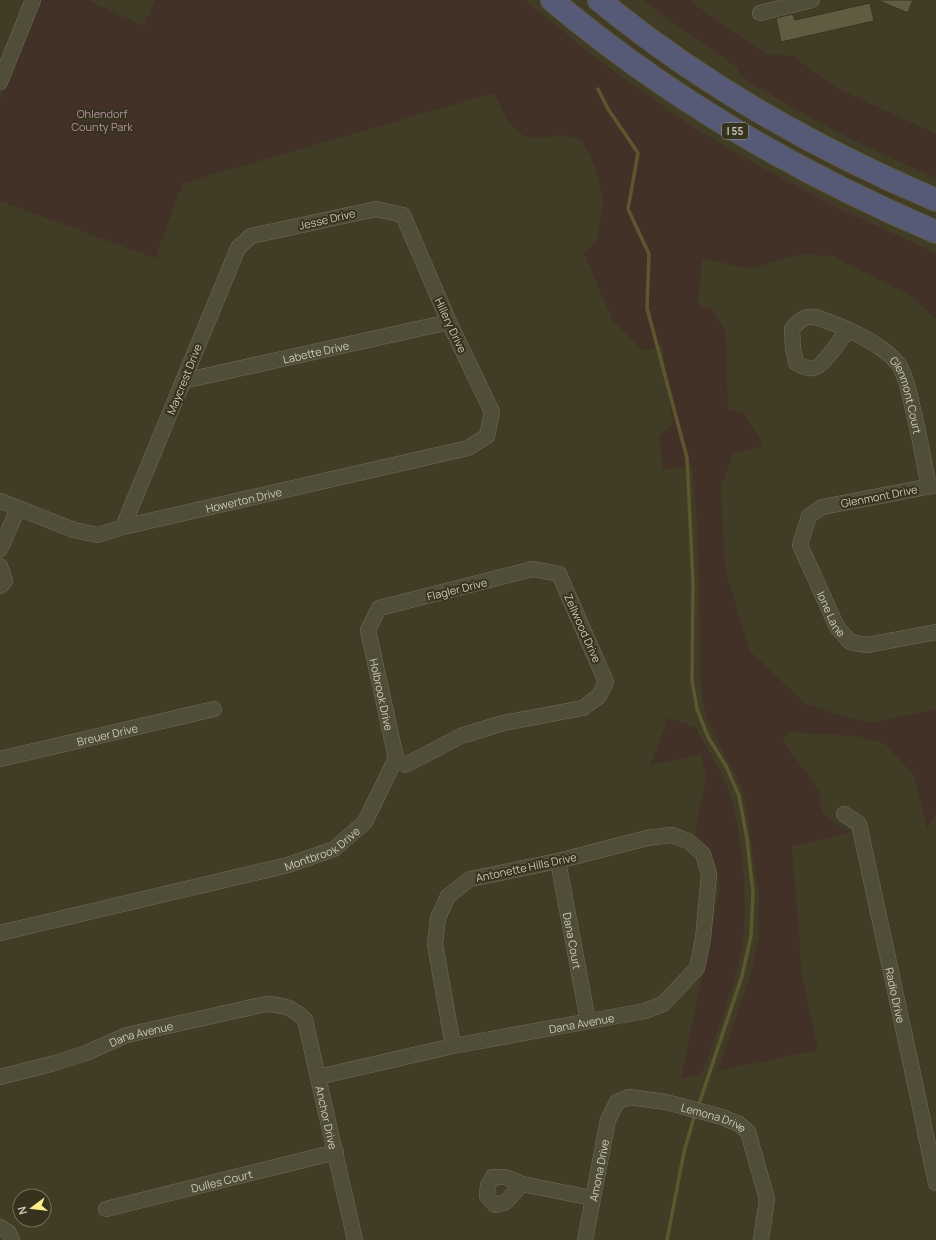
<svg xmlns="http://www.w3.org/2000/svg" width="936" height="1240" viewBox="0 0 936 1240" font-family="Manrope,sans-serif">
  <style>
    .green { fill: #423127 }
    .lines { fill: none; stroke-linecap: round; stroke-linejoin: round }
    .stream { stroke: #5d5730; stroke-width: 3.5 }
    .building { fill: #605b41; stroke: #383420 }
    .minor-casing { stroke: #716d5a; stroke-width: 16 }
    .highway-casing { stroke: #5b5844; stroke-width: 24 }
    .minor { stroke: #504d39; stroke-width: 15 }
    .highway { stroke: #565a77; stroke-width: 22 }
    .labels { text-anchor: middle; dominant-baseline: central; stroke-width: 4; stroke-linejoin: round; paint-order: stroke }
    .shield { fill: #36321e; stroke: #9e9b88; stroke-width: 1 }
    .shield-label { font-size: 10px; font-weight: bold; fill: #cbc8b6 }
    .park-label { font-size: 11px; fill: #b592a3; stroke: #36321e }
    .street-label { font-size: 11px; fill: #cbc8b6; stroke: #36321e }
  </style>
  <rect width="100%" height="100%" fill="#413c25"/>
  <g class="green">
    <path d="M40,0H87L144,26L155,0H525L593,56L648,96L699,131L757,165L839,209L936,253V319L911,296L832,256L800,254L750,269L702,258L698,306L712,309L725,329L728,410L744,413L764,446L733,454L721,486L725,569L750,651L806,705L869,723L936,709V814L927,829L914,775L884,743L857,736L788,732L782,739L820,793C818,818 832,823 852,832L792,846L802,975L818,1050L717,1071L750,977L758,940L759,895L745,798L738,779L712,731L704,709L701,691L698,533L692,465L663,470L659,437L673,424L662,346L643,351L613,321L584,253L597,241L604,201L595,167L582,140L563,135L541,138L524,136L508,122L494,93L183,183L155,258L0,201V99Z"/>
    <path d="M643,0H688L767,54L792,56L841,90L936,134V178C868,149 800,115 738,74V68L680,28Z"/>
    <path d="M669,718L696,727C706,748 720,767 728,789C736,810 739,834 742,857C746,895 747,934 737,971C727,1006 714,1040 702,1074L681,1079L720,888C715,863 715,851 695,834L706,776L701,754L650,765Z"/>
  </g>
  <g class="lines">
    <g class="stream">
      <path d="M598,89L608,109L638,153L628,209L649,254L647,308L687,458L693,583L692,681L697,709L708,737L726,766L739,796L747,839L753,893L751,936L742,976L698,1107"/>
      <path d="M667,1240L684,1152L695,1114"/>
    </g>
  </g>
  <g class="building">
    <path d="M877,0H913L908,13Z"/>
    <path d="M870,3L874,21L781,42L776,18L793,14L795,20Z"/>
  </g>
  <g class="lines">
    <g class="minor-casing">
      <g id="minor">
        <path d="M760,13L812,0"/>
        <path d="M0,82L33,0"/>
        <path id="s1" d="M848,330C841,338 824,366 814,368C807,369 801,366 796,363L793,348L792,329C807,311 813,316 832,323C853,331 886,347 899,365C906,376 909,392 912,405C919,432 923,459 929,486"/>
        <path id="s2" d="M183,381L449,322"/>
        <path id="s3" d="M936,485L822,507L809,516L800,545L837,627L850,642L867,645L936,632"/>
        <path id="s4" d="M0,501L74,530L98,535L123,527L468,448L487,436L492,412L449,322L403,215L376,209L251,236L238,248L123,527"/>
        <path d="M0,549L18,509"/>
        <path d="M0,566L5,581L0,586"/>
        <path id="s5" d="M0,759L214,709"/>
        <path id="s6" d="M844,814L859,824L910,1060L936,1183"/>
        <path id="s7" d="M558,861L588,1021"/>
        <path id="s8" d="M0,933L288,865L334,849L365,822L396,758L405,765L461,736L503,723L583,708L599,696L606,682L559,574L533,569L379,608L368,630L396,758"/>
        <path id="s9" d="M0,1077L55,1063L86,1053L127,1035L266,1004C283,1005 293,1007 305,1020L355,1240"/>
        <path id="s10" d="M318,1077L453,1046L645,1011L663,1004L697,968L703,939L709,874L703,854L688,841L672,835L647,838L558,861L470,879L448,896L438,918L435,944L453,1046"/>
        <path d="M522,1184L506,1202L495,1205L487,1196L488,1185L493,1177H505L522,1184L592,1198"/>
        <path id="s11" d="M106,1209L336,1152"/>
        <path d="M0,1227L9,1233L12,1240"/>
        <path id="s12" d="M585,1240L608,1120L617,1102L629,1097L666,1102L722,1117L739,1124L748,1132L767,1199L761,1240"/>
      </g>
    </g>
    <g class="highway-casing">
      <g id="highway">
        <path d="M552,0C667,97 798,173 936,232"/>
        <path d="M599,0C700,83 816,149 936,200"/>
      </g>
    </g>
    <use href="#minor" class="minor"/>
    <use href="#highway" class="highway"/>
  </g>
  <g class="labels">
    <rect class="shield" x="722" y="123" width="26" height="16" rx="3"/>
    <g class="shield-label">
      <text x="735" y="131">I 55</text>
    </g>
    <g class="park-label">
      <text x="102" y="113">Ohlendorf<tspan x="102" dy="13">County Park</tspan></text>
    </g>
    <g class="street-label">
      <text transform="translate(327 219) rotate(-13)">Jesse Drive</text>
      <text transform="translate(451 325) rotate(65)">Hillery Drive</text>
      <text stroke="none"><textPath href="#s2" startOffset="136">Labette Drive</textPath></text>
      <text transform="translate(184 379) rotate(-68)">Maycrest Drive</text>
      <text stroke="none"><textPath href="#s1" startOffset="261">Glenmont Court</textPath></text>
      <text transform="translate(879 496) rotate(-11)">Glenmont Drive</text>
      <text stroke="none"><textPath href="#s4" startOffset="254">Howerton Drive</textPath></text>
      <text transform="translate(457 589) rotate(-14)">Flagler Drive</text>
      <text stroke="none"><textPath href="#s3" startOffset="238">Ione Lane</textPath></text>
      <text transform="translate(583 628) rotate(66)">Zellwood Drive</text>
      <text stroke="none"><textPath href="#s8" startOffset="1086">Holbrook Drive</textPath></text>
      <text stroke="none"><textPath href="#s5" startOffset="110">Breuer Drive</textPath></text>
      <text stroke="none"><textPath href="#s8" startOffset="334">Montbrook Drive</textPath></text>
      <text transform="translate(526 867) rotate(-12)">Antonette Hills Drive</text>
      <text stroke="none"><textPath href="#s7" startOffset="81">Dana Court</textPath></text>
      <text stroke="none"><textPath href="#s6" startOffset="193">Radio Drive</textPath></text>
      <text stroke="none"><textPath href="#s10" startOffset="269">Dana Avenue</textPath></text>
      <text stroke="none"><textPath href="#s9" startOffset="148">Dana Avenue</textPath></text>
      <text stroke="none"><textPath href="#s9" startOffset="420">Anchor Drive</textPath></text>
      <text stroke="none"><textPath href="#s12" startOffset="243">Lemona Drive</textPath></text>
      <text stroke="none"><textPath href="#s12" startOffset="71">Amona Drive</textPath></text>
      <text stroke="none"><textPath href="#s11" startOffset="119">Dulles Court</textPath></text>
    </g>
  </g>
  <g transform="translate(32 1208) rotate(255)"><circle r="19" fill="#36321e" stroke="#726e5b"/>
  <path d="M0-3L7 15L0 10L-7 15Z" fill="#faed8c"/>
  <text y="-6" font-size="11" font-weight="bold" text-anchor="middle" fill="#cbc8b6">N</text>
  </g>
</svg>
